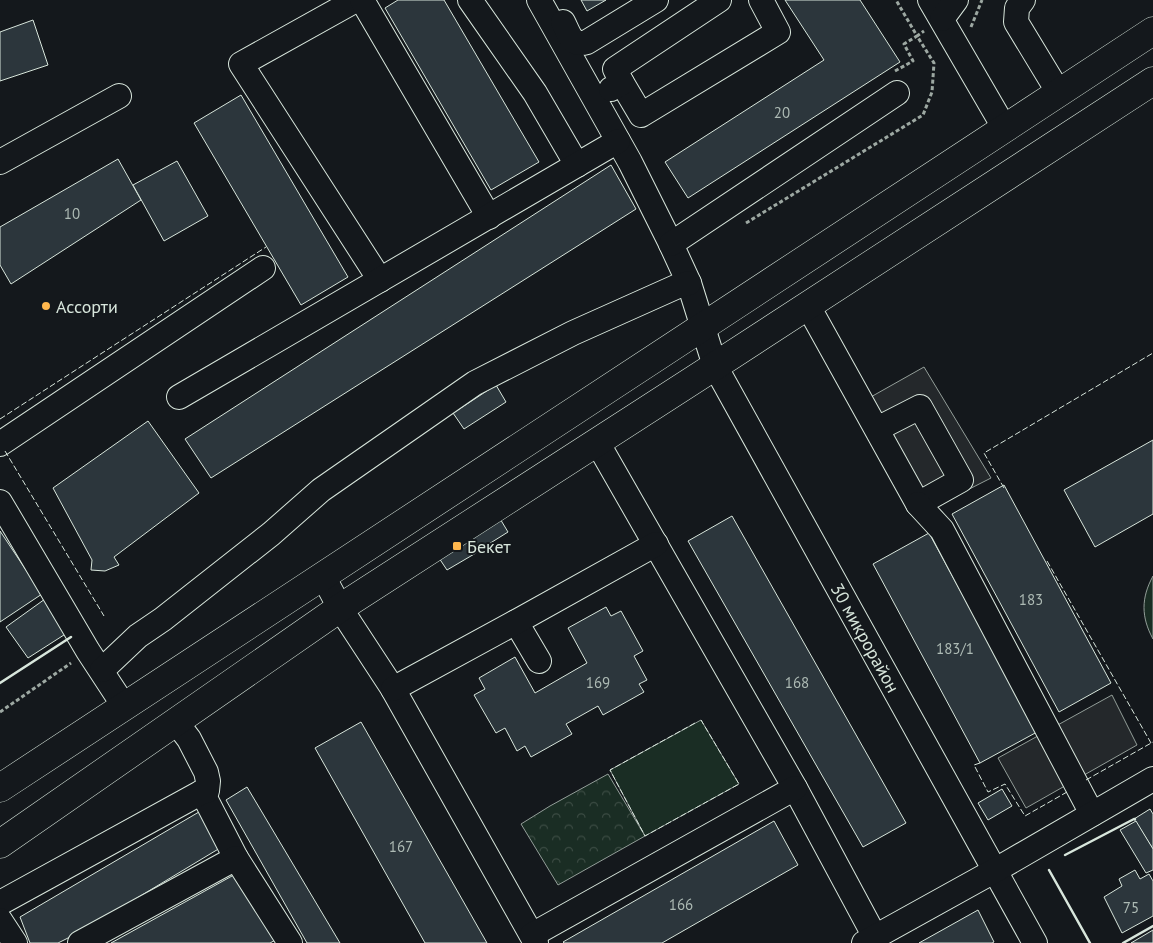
<svg xmlns="http://www.w3.org/2000/svg" width="1153" height="943" viewBox="0 0 1153 943" font-family="'PT Sans',sans-serif">
  <style>
    .grass { fill: #1a2d24; stroke: #939e99 }
    .park { fill: url(#park-crowns); stroke: #939e99 }
    .parking { fill: #24282b; stroke: #939e99 }
    .building { fill: #2c363c; stroke: #d8e6dc }
    .lines { fill: none; stroke-linecap: round; stroke-linejoin: round }
    .minor-casing { stroke: #d8e6dc; stroke-width: 26 }
    .major-casing { stroke: #d8e6dc; stroke-width: 29 }
    .path { stroke: #9da8a2; stroke-width: 3; stroke-dasharray: 4 2.5; stroke-linecap: butt }
    .minor { stroke: #14181c; stroke-width: 24 }
    .major { stroke: #14181c; stroke-width: 28 }
    .fence { stroke: #d8e6dc; stroke-width: 1; stroke-dasharray: 6 2.5; stroke-linecap: butt }
    .wall { stroke: #d8e6dc; stroke-width: 2.5 }
    .poi-dot { fill: #ffb74d; stroke: #14181c; stroke-width: 2 }
    .labels { text-anchor: middle; dominant-baseline: central; stroke-width: 4; stroke-linejoin: round; paint-order: stroke }
    .number-label { font-size: 15px; fill: #adbab4 }
    .poi-label { font-size: 18px; fill: #d8e6dc; stroke: #14181c; text-anchor: start }
    .street-label { font-size: 18px; fill: #d8e6dc; stroke: #14181c }
  </style>
  <defs>
    <pattern id="park-crowns" width="20" height="18" patternUnits="userSpaceOnUse" patternTransform="scale(1.25)"><rect width="20" height="18" fill="#1a2d24"/><path d="M2 6a3 3 0 1 1 6 0M12 15a3 3 0 1 1 6 0" fill="none" stroke="#3b4b43"/></pattern>
  </defs>
  <rect width="100%" height="100%" fill="#14181c"/>
  <g class="grass">
    <path d="M1153,576V639C1141,617 1141,598 1153,576Z"/>
    <path d="M701,720L739,784L645,836L610,770Z"/>
  </g>
  <path class="park" d="M608,774L645,836L558,885L521,824L550,806Z"/>
  <g class="parking">
    <path d="M924,367L991,478L930,509L869,398Z"/>
    <path d="M1112,695L1137,745L1026,808L998,758Z"/>
  </g>
  <g class="building">
    <path d="M398,0H444L539,162L491,190L385,8Z"/>
    <path d="M581,0H606L587,11Z"/>
    <path d="M785,0H860L900,62L688,198L665,162L824,60Z"/>
    <path d="M33,20L48,65L0,81V32Z"/>
    <path d="M241,95L348,277L301,305L194,123Z"/>
    <path d="M118,159L141,200L11,284L0,265V227Z"/>
    <path d="M177,161L208,216L164,241L133,185Z"/>
    <path d="M611,165L636,209L211,478L185,439Z"/>
    <path d="M496,385L506,402L464,429L453,413Z"/>
    <path d="M148,421L199,493L114,557L119,565L105,571L91,570L92,560L53,488Z"/>
    <path d="M1153,440V514L1095,547L1064,490Z"/>
    <path d="M1004,485L1111,683L1059,712L952,514Z"/>
    <path d="M732,516L906,823L863,847L688,541Z"/>
    <path d="M499,517L508,532L476,552L467,536Z"/>
    <path d="M0,531L42,594L0,622Z"/>
    <path d="M929,533L1037,732L980,763L873,564Z"/>
    <path d="M467,537L476,553L447,570L437,555Z"/>
    <path d="M45,599L67,633L28,658L6,627Z"/>
    <path d="M606,607L611,616L621,611L643,651L634,656L647,680L639,684L644,692L603,715L598,706L566,724L572,734L531,757L525,746L517,751L505,728L496,733L474,695L485,689L479,678L515,657L535,693L587,663L568,628Z"/>
    <path d="M361,722L487,943H425L315,748Z"/>
    <path d="M247,787L340,943H307L226,800Z"/>
    <path d="M1002,789L1012,806L988,820L978,803Z"/>
    <path d="M204,809L225,845L84,930L58,943H30L20,917Z"/>
    <path d="M1150,809L1153,814V849L1134,819Z"/>
    <path d="M774,821L798,865L662,943H564L563,942Z"/>
    <path d="M1136,821L1153,849V870L1146,873L1120,830Z"/>
    <path d="M1135,870L1140,879L1149,874L1153,881V916L1122,933L1104,897L1122,886L1119,879Z"/>
    <path d="M241,871L281,937L270,943H111Z"/>
    <path d="M978,910L994,942L992,943H919Z"/>
    <path d="M1153,930V943H1131Z"/>
  </g>
  <g class="lines">
    <g class="minor-casing">
      <g id="minor">
        <path d="M356,0L241,64L380,280"/>
        <path d="M362,0L489,217"/>
        <path d="M470,0L535,93L577,165"/>
        <path id="s1" d="M539,0L630,162L671,244L689,283L715,366L1035,943"/>
        <path d="M930,0L1005,129"/>
        <path d="M1023,0L1017,8L1016,22L1059,93"/>
        <path d="M942,19L956,0"/>
        <path d="M563,22C569,33 571,47 587,42L656,0"/>
        <path d="M622,83L641,115L778,32L761,0"/>
        <path d="M611,89L622,83L615,69L719,0"/>
        <path d="M0,162L119,96"/>
        <path d="M671,244L897,93"/>
        <path d="M808,306L918,504L961,480L920,407L877,429"/>
        <path d="M179,397L618,141"/>
        <path d="M597,442L795,788L875,937"/>
        <path d="M0,444L263,268"/>
        <path d="M0,502L88,651L124,706"/>
        <path d="M918,504L942,530L1092,814"/>
        <path d="M323,576L340,608L393,689L536,943"/>
        <path d="M516,622L539,661"/>
        <path d="M102,670L138,636L163,619L271,534L321,490L475,383L573,333L678,286L689,283"/>
        <path d="M393,689L516,622L656,544"/>
        <path d="M202,792L236,858"/>
        <path d="M0,903L202,792L207,791L208,781L206,772L189,739L176,722"/>
        <path d="M0,920L15,943"/>
        <path d="M532,935L795,788"/>
        <path d="M80,943L236,858L290,943"/>
        <path d="M864,943L994,871L1153,779"/>
      </g>
    </g>
    <g class="major-casing">
      <g id="major">
        <path d="M0,788L1153,31"/>
        <path d="M0,844L340,608L715,366L1153,81"/>
      </g>
    </g>
    <g class="path">
      <path d="M971,27L982,0"/>
      <path d="M895,71L913,61L904,44L917,36L896,0"/>
      <path d="M746,223L923,115L932,92L934,63L917,36L924,31"/>
      <path d="M0,712L71,663"/>
    </g>
    <use href="#minor" class="minor"/>
    <use href="#major" class="major"/>
    <g class="fence">
      <path d="M0,419L266,247"/>
      <path d="M5,451L104,616"/>
      <path d="M1004,488L984,453L1153,353"/>
      <path d="M1047,561L1151,743"/>
      <path d="M695,723L610,770L645,836L739,784L701,720"/>
      <path d="M980,763L974,765L988,792L1005,784L1025,816L1067,792"/>
      <path d="M1086,780L1153,742"/>
    </g>
    <g class="wall">
      <path d="M0,683L71,637"/>
      <path d="M1065,855L1134,819H1135"/>
      <path d="M1049,870L1090,943"/>
      <path d="M1123,943L1153,926"/>
    </g>
  </g>
  <g class="poi-dot">
    <circle cx="46" cy="306" r="5"/>
    <rect x="452" y="541" width="10" height="10" rx="2.5"/>
  </g>
  <g class="labels">
    <g class="number-label">
      <text x="782" y="112">20</text>
      <text x="72" y="213">10</text>
      <text x="1031" y="599">183</text>
      <text x="955" y="648">183/1</text>
      <text x="598" y="682">169</text>
      <text x="797" y="682">168</text>
      <text x="401" y="846">167</text>
      <text x="681" y="904">166</text>
      <text x="1131" y="907">75</text>
    </g>
    <g class="poi-label">
      <text x="56" y="306">Ассорти</text>
      <text x="467" y="546">Бекет</text>
    </g>
    <g class="street-label">
      <text stroke="none"><textPath href="#s1" startOffset="718">30 микрорайон</textPath></text>
    </g>
  </g>
</svg>
